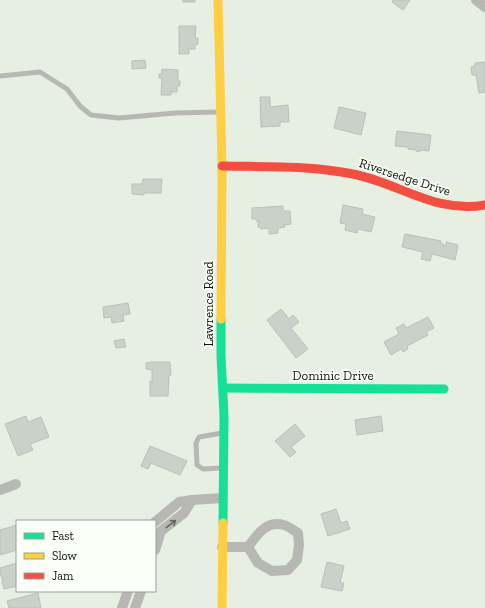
<svg xmlns="http://www.w3.org/2000/svg" width="485" height="608" viewBox="0 0 485 608" font-family="'Zilla Slab',serif">
  <style>
    .building { fill: #c8d2c9; stroke: #b8c1b9 }
    .lines { fill: none; stroke-linecap: round; stroke-linejoin: round }
    .lane { stroke: #b7b8b3; stroke-width: 5 }
    .street { stroke: #b7b8b3; stroke-width: 10 }
    .fast { stroke: #16e098; stroke-width: 9 }
    .slow { stroke: #ffcf43; stroke-width: 9 }
    .jam { stroke: #f24e42; stroke-width: 9 }
    .oneway { stroke: #646660 }
    .labels { text-anchor: middle; dominant-baseline: central; stroke-width: 3.5; stroke-linejoin: round; paint-order: stroke }
    .street-label { font-size: 13px; fill: #10140d; stroke: #f9fef6 }
  </style>
  <rect width="100%" height="100%" fill="#e7efe3"/>
  <g class="building">
    <rect x="183" y="0" width="12" height="2"/>
    <path d="M393,0H410L403,10L392,2Z"/>
    <path d="M179,26H196L195,38H198V44L195,45V49H189V54H179Z"/>
    <path d="M145,60L146,68L132,69V61Z"/>
    <path d="M485,62V92L479,93L476,75H472L471,67L475,66V63Z"/>
    <path d="M162,69L178,70V81H180V86H177V92H171V95H161L162,78H159V74H162Z"/>
    <path d="M260,97H270V107L288,105L289,122H280V126L261,127Z"/>
    <path d="M339,107L366,113L361,135L334,128Z"/>
    <path d="M397,131L431,135L429,151L420,150V152L416,151V150L408,149V147L395,146Z"/>
    <path d="M143,179H162L161,193H144V195L132,194V184H142Z"/>
    <path d="M343,205L363,209L362,214L375,217L371,232L358,229L357,233L345,230L346,224L340,223Z"/>
    <path d="M283,206V211H290L291,224L284,225L285,227L278,228V233L269,234V228L261,229L260,227H258V224L260,223V222H257V219H252V208Z"/>
    <path d="M405,234L441,241L440,243L443,244V245L446,246V242L458,245L455,260L432,254L430,261L421,259L423,252L402,247Z"/>
    <path d="M128,303L130,314L123,315L124,321L112,323L111,317L104,318L103,307Z"/>
    <path d="M281,309L289,319L293,315L299,322L291,328L308,349L296,358L267,320Z"/>
    <path d="M428,317L434,328L426,332L428,335L407,346L408,349L403,352L401,349L391,355L384,342L399,334L396,328L404,324L406,328Z"/>
    <path d="M124,339L126,347L116,348L114,341Z"/>
    <path d="M152,362H170L171,375H169L168,396H150V381L152,382V370L146,369V363Z"/>
    <path d="M26,416L28,422L41,417L49,437L30,444L33,450L18,456L5,424Z"/>
    <path d="M381,416L383,431L357,435L355,420Z"/>
    <path d="M295,424L305,436L291,447L296,452L290,457L275,441Z"/>
    <path d="M150,446L187,461L180,475L151,463L148,469L141,466Z"/>
    <path d="M336,509L341,523L347,521L350,529L328,536L321,514Z"/>
    <path d="M17,525V550L0,555V530Z"/>
    <path d="M327,562L344,566L340,583H344L342,591L321,587Z"/>
    <path d="M17,563V586L4,589L2,581H3L0,573V568Z"/>
    <path d="M38,593L41,608H9L7,601Z"/>
  </g>
  <g class="lines">
    <g class="lane">
      <path d="M0,76L40,72L67,89L80,106L91,115L119,118L175,113L219,112"/>
      <path d="M222,468L203,469L197,465L196,443L199,437L222,433"/>
    </g>
    <g class="street">
      <path d="M476,0L485,7"/>
      <path d="M0,490L16,484"/>
      <path d="M155,522L179,502L192,500L222,498"/>
      <path d="M222,547H248C257,535 266,520 284,525C288,526 293,530 298,533L299,545L297,560L288,570L272,571L258,563L248,547"/>
      <path d="M155,550L161,531L184,513L192,500"/>
      <path d="M122,608L128,591"/>
      <path d="M135,608L141,591"/>
    </g>
    <g class="fast">
      <path d="M221,319V356L224,416L223,523"/>
      <path d="M223,388L444,389"/>
    </g>
    <g class="slow">
      <path d="M218,0L222,166L221,319"/>
      <path d="M222,608L223,523"/>
    </g>
    <path class="jam" d="M222,166C266,167 310,165 353,174C399,183 436,214 485,205"/>
  </g>
  <defs><path id="oneway-shaft" d="M-6 0H5M1.5-3L5.5 0L1.5 3" fill="none" stroke-width="1.6" stroke-linecap="round" stroke-linejoin="round"/></defs>
  <use class="oneway" href="#oneway-shaft" transform="translate(171 524) rotate(-38)"/>
  <g class="labels">
    <g class="street-label">
      <text transform="translate(405 177) rotate(18)">Riversedge Drive</text>
      <text transform="translate(208 304) rotate(-90)">Lawrence Road</text>
      <text x="333" y="375">Dominic Drive</text>
    </g>
  </g>
  <rect x="16" y="520" width="140" height="72" fill="#f9fef6" stroke="#9ca099"/>
  <rect x="24" y="533" width="20" height="6" fill="#16e098" stroke="#9ca099"/>
  <text x="52" y="540" font-size="12" fill="#10140d">Fast</text>
  <rect x="24" y="553" width="20" height="6" fill="#ffcf43" stroke="#9ca099"/>
  <text x="52" y="560" font-size="12" fill="#10140d">Slow</text>
  <rect x="24" y="573" width="20" height="6" fill="#f24e42" stroke="#9ca099"/>
  <text x="52" y="580" font-size="12" fill="#10140d">Jam</text>
</svg>
